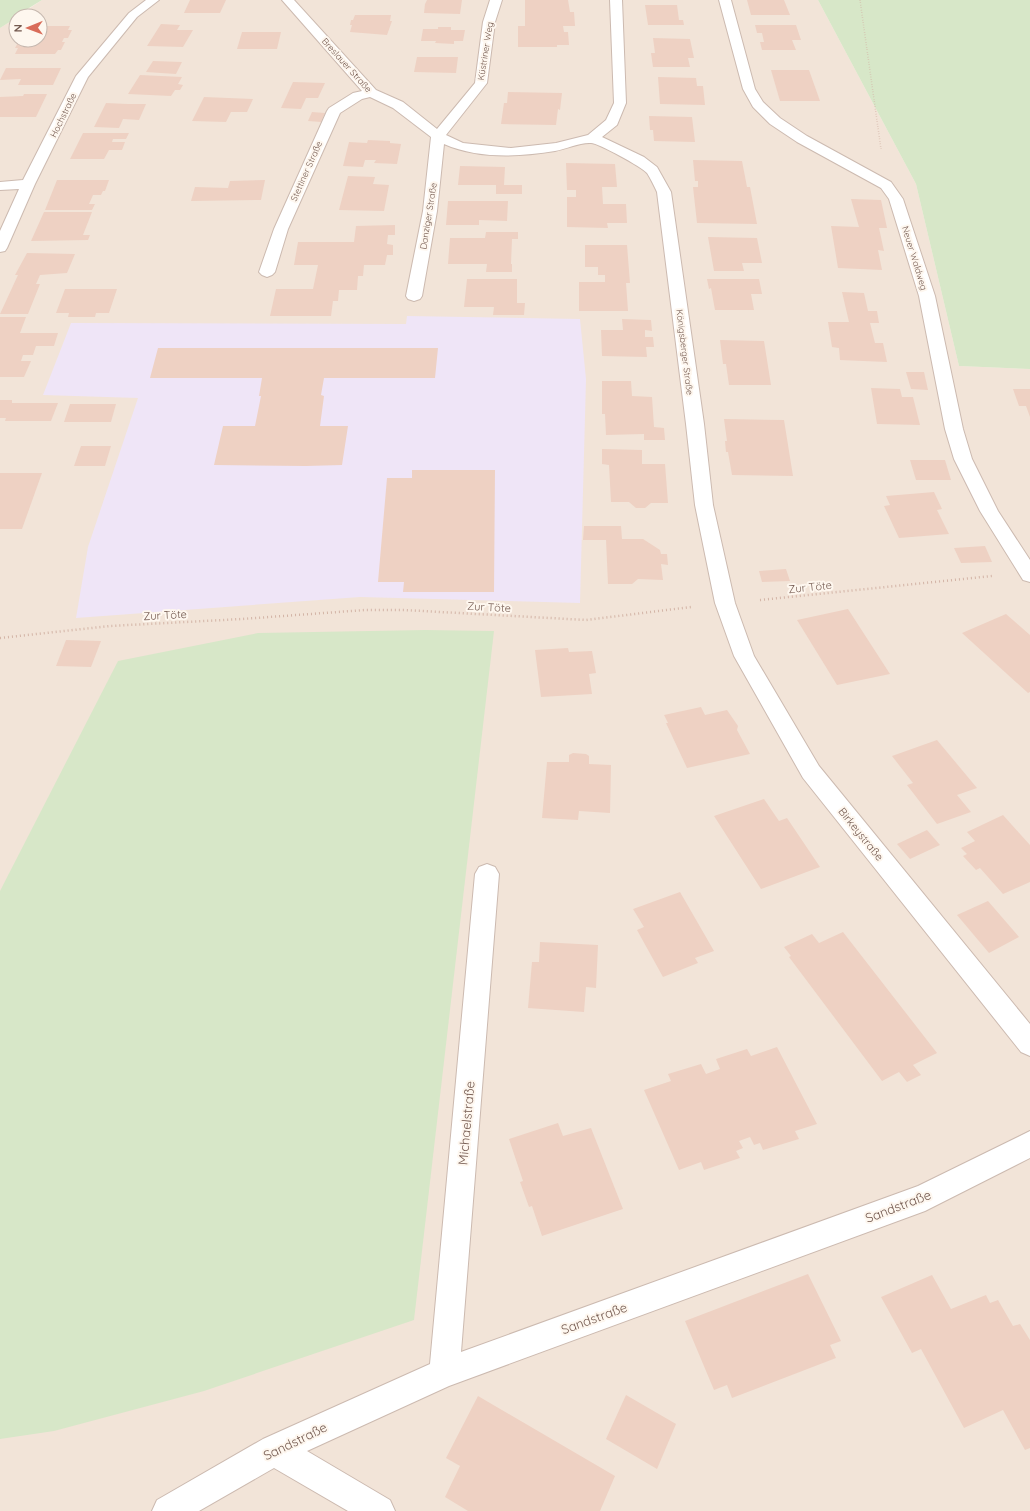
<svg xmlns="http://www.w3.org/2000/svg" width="1030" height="1511" viewBox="0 0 1030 1511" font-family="Quicksand,sans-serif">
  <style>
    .residential { fill: #f2e4d8 }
    .education { fill: #efe5f7 }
    .green { fill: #d7e7c8 }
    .building { fill: #eed1c3 }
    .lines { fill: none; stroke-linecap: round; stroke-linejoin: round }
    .minor-casing { stroke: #ccbab0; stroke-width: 2 }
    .path-far1 { stroke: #d3b4a6; stroke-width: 1.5; stroke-dasharray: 0.5 2; stroke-linecap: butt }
    .path { stroke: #d3b4a6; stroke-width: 2.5; stroke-dasharray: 1 3; stroke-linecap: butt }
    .minor { fill: #fff; fill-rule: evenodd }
    .labels { text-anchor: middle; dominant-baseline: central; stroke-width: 4; stroke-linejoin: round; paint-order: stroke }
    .far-street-label { font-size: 9px; fill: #73594f; stroke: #fef7ef }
    .street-label { font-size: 11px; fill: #73594f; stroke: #fef7ef }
    .near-street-label { font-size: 13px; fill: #73594f; stroke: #fef7ef }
  </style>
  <rect width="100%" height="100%" fill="#fbf2e9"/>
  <path class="residential" d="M42,0H818L916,184L959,366L1030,369V1511H0V28L16,18V40H40V16H18Z"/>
  <path class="education" d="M407,316L580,319L586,379L580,603L360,597L76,618L88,547L138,398L43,395L71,323L406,324Z"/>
  <g class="green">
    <path d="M0,0H42L16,16V18L0,28Z"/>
    <path d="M818,0H1030V369L959,366L916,184Z"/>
    <path d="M425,630L494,631L414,1320L204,1391L54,1431L0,1439V891L118,661L258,633Z"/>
  </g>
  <g class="building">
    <path d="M190,0H226L220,13H184Z"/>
    <path d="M427,0H462L460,14L424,13L425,4Z"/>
    <path d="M525,0H568L570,12H574L575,26H563L564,32H568L569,45H557V47H518V26H525Z"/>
    <path d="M747,0H784L790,15H751Z"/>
    <path d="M645,5H677L679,20H683L684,25H648Z"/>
    <path d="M355,15H391L390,21H392L387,35L350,32L352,25H350L351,20H353Z"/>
    <path d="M161,24L180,25L177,30H193L183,47L147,46Z"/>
    <path d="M755,25H796L801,40H792L796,50H762L760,42H764L762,33H757Z"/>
    <path d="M40,26H70L68,30H72L68,38H64L62,42H65L61,50H58L55,54H15L18,48H15L19,41L40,40Z"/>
    <path d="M438,27H451V30H465L463,41H454V44L435,43L436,41H421L423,29H438Z"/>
    <path d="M242,32H281L277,49H237Z"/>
    <path d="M653,38L690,39L694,58H688L690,67H653L651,53H655Z"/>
    <path d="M417,57H458L456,73L414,72Z"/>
    <path d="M153,61L182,62L176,74L146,72Z"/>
    <path d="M6,68H61L53,85H18L21,79L0,80Z"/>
    <path d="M771,70H809L820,101H780Z"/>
    <path d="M140,75L182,77L178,84L183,85L180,90H175L171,96L128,94Z"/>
    <path d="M658,77L696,78L697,86H703L705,105L660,104Z"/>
    <path d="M293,82L325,83L318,98H306L301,109L281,108Z"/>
    <path d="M508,92L562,93L560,110L558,109L556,125L501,124L504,103H507Z"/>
    <path d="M24,94H47L36,117H0V97L23,96Z"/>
    <path d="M204,97L253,99L247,112H231L226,122L192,121Z"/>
    <path d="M106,103L128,104H146L139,120L123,119L119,128L94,127Z"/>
    <path d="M312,112L325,113L321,122L308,121Z"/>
    <path d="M649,116L692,117L695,142L654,141L653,130H650Z"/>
    <path d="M83,133H129L126,139H113L112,142H125L122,150H109L104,159H70Z"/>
    <path d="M368,140L390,141V143L401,144L397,164L374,163L376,160H365L363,167L343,166L349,142L367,143Z"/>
    <path d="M693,160L742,161L747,187H750L757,224L697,223L693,187H698V181H695Z"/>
    <path d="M566,163L615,164L617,187H602L603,204H626L627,223H607L608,228L567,227V197H576V190H567Z"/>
    <path d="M460,166L505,167L504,185H522V194H496V185H458Z"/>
    <path d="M348,176L375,177L373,184L389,185L384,211L339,210Z"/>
    <path d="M57,180H109L105,191H103L101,195H93L89,204H95L92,210H45Z"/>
    <path d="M265,180L261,200L191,201L195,187L228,188L230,181Z"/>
    <path d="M851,199L881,200L887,228H879L884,251L878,250L882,270L838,268L831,226L859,227Z"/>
    <path d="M448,201H508L507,221L479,220V225H446Z"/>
    <path d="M44,212H92L83,235H90L88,240L31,241Z"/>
    <path d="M395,225V235H388L387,244L393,245V255H387L385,265H364L363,276H358L357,290H339L338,301H333L331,316H270L276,289H313L318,265H294L298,242H354L356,226Z"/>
    <path d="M486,232H518V239H512L511,264H512V272H486L487,264H448L450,238H485Z"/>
    <path d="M708,237L757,238L762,263H742L744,271H714Z"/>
    <path d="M585,245H627L630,283H626L628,311H579V282H605V275H598V267H585Z"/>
    <path d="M27,253L75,254L67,273L40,275L36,284H40L28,314H0L18,275H15Z"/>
    <path d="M467,279H517V303H525L524,315H493L494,307H464Z"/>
    <path d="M707,279H759L762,294H751L754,310H715L711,288L709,289Z"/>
    <path d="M65,289H117L109,313H96L95,317H68L69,313H56Z"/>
    <path d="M842,292L864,293L868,311H877L879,323H870L875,343H883L887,362L840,360L839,348L832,347L828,322H849Z"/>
    <path d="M0,317H26L20,333H58L54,346H36L33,355H23L21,361H31L24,377H0Z"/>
    <path d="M622,319L651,320L652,331L645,330V337H653L654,347H646L647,357L602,356L601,330H623Z"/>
    <path d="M720,340L764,341L771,385H729L726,364H723Z"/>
    <path d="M158,348H438L435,378H324L321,395L324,396L320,426H348L342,465L306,466L214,465L223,426H255L261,396H259L262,378H150Z"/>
    <path d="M906,372H924L928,390L911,389Z"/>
    <path d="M602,381H631L632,396L652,397L654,427L664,428L665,440H644V434L606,435L605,414H602Z"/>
    <path d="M871,388L900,389L902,397H913L920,425L877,424Z"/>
    <path d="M1013,389H1030V417L1026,406H1019Z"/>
    <path d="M0,400H12V403H58L51,421H5L6,418H0Z"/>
    <path d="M70,404H116L111,422H64Z"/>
    <path d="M724,419L784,420L793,476L732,475L728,452H726L725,441H727Z"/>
    <path d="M81,446H111L105,466H74Z"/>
    <path d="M602,449L642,450V464H665L668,503H651L645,508H636L629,502H611L609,465L602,464Z"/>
    <path d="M910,460H945L951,480H916Z"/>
    <path d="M412,470H495L494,592H403L404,582H378L387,478H412Z"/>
    <path d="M0,473H42L22,529H0Z"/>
    <path d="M934,492L942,509L937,510L949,534L899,538L884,506L890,505L886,496Z"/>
    <path d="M584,526H621L622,539H643L660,550L661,554H667L668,565L661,564L663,580L638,579L632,584H608L606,540H583Z"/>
    <path d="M985,546L992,562L961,563L954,548Z"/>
    <path d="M786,569L790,581L762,582L759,571Z"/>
    <path d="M848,609L890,674L837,685L797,620Z"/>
    <path d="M1006,614L1030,635V692L1028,693L962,633Z"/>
    <path d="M66,640L101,641L91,667L56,666Z"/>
    <path d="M568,648L569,652L592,651L596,673L589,674L592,694L541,697L535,650Z"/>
    <path d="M701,707L705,715L727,710L738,726L737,730L750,754L687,768L666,723H668L664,715Z"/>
    <path d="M937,740L977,788L957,795L971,812L937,824L907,785L913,783L892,756Z"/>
    <path d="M573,753L586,754L589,756V764L611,765L610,813L579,811L578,820L542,818L547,762H569V755Z"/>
    <path d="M764,799L779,821L787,818L820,867L761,889L714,816Z"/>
    <path d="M1003,815L1030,845V882L1003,894L980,868L976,870L963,856L967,854L961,848L975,841L967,832Z"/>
    <path d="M927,830L940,845L910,859L897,844Z"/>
    <path d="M680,892L714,951L695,958L698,963L663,977L637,930L644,927L633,909Z"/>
    <path d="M988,901L1019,937L989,953L957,915Z"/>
    <path d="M843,932L937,1053L913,1065L921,1075L907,1082L899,1072L882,1081L789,957L791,956L784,947L812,934L819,943Z"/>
    <path d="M540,942L598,945L596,988L586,987L584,1012L528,1008L532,962H539Z"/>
    <path d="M777,1047L817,1124L795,1131L799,1139L763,1150L760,1143L754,1145L750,1137L739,1141L743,1148L736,1151L740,1158L704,1170L701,1162L679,1170L644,1090L671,1081L668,1074L701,1064L706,1074L720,1069L716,1059L747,1049L751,1056Z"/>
    <path d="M558,1123L563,1136L591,1128L623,1209L542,1236L532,1206L529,1207L520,1182L523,1181L509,1139Z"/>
    <path d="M808,1274L841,1341L830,1345L836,1358L732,1398L727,1385L714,1390L685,1321Z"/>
    <path d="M932,1275L951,1309L986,1295L990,1303L998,1300L1013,1326L1020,1324L1030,1340V1448L1025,1450L1003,1410L964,1428L921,1349L912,1353L881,1297Z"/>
    <path d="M626,1395L676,1424L657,1469L606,1439Z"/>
    <path d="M478,1396L615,1476L600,1511H468L445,1497L460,1466L446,1458Z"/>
  </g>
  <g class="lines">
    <g class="minor-casing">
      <g id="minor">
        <path d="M146,0H159L137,17L88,77L35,184L7,248L5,251L0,252V231L19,189L0,190V182L23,180L76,76L129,13Z"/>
        <path d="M282,0H294L376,90L403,102L437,129L475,83L483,22L490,0H502L495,22L487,83L446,135L463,143L511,148L556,143L588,135L606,120L614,103L610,0H622L626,103L617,125L602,137L644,157L657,167L671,192L704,424L713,505L735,603L754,656L819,766L1030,1024V1056L1021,1052L803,778L734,656L715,603L695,505L686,424L657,192C654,186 651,179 647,173C642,167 598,143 591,143C581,142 566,149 555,151C519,157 478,159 444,144L437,211L422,296L420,299L414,301L408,299L406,296L423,211L431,137L393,108L370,97L362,99L340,113L288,229L275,272L272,275L267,277L262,275L259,272L274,229L327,111L329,108L353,93L362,91Z"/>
        <path d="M719,0H731L755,89L763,102L780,118L807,136L891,182L903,199L935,296L963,429L972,459L998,511L1030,560V582L1023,580L980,511L954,459L945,429L919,296L889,199L881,188L797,142L770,124L753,107L743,89Z"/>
        <path d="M487,864L495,867L499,874L461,1352L918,1186L1030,1131V1158L925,1211L449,1386L307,1451L390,1500L395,1511H348L274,1468L199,1511H152L157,1500L263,1439L430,1364L475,874L479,867Z"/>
      </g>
    </g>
    <path class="path-far1" d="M860,0L881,149"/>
    <g class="path">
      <path d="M760,600L992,576"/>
      <path d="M0,638L110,626L242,619L365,610H404L586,620L691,607"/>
    </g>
    <use href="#minor" class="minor"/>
  </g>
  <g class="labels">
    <g class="far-street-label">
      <text transform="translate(485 51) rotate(-81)">Küstriner Weg</text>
      <text transform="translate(347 65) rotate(48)">Breslauer Straße</text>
      <text transform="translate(63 115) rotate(-64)">Hochstraße</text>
      <text transform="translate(306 171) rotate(-66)">Stettiner Straße</text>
      <text transform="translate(428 216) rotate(-81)">Danziger Straße</text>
      <text transform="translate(915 258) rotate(73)">Neuer Waldweg</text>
      <text transform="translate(685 352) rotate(83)">Königsberger Straße</text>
    </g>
    <g class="street-label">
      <text transform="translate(810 587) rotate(-6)">Zur Töte</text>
      <text transform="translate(489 607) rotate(3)">Zur Töte</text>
      <text transform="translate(165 615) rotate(-3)">Zur Töte</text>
      <text transform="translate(861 834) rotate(51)">Birkeystraße</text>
    </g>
    <g class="near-street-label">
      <text transform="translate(466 1123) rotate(-85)">Michaelstraße</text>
      <text transform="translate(898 1206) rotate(-21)">Sandstraße</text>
      <text transform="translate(594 1318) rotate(-20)">Sandstraße</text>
      <text transform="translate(295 1441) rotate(-26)">Sandstraße</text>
    </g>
  </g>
  <g transform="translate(28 28) rotate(269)"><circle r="19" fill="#fef7ef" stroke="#c6b8af"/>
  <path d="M0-3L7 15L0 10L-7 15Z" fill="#d96c59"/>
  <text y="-6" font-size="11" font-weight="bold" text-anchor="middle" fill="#73594f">N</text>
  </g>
</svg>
